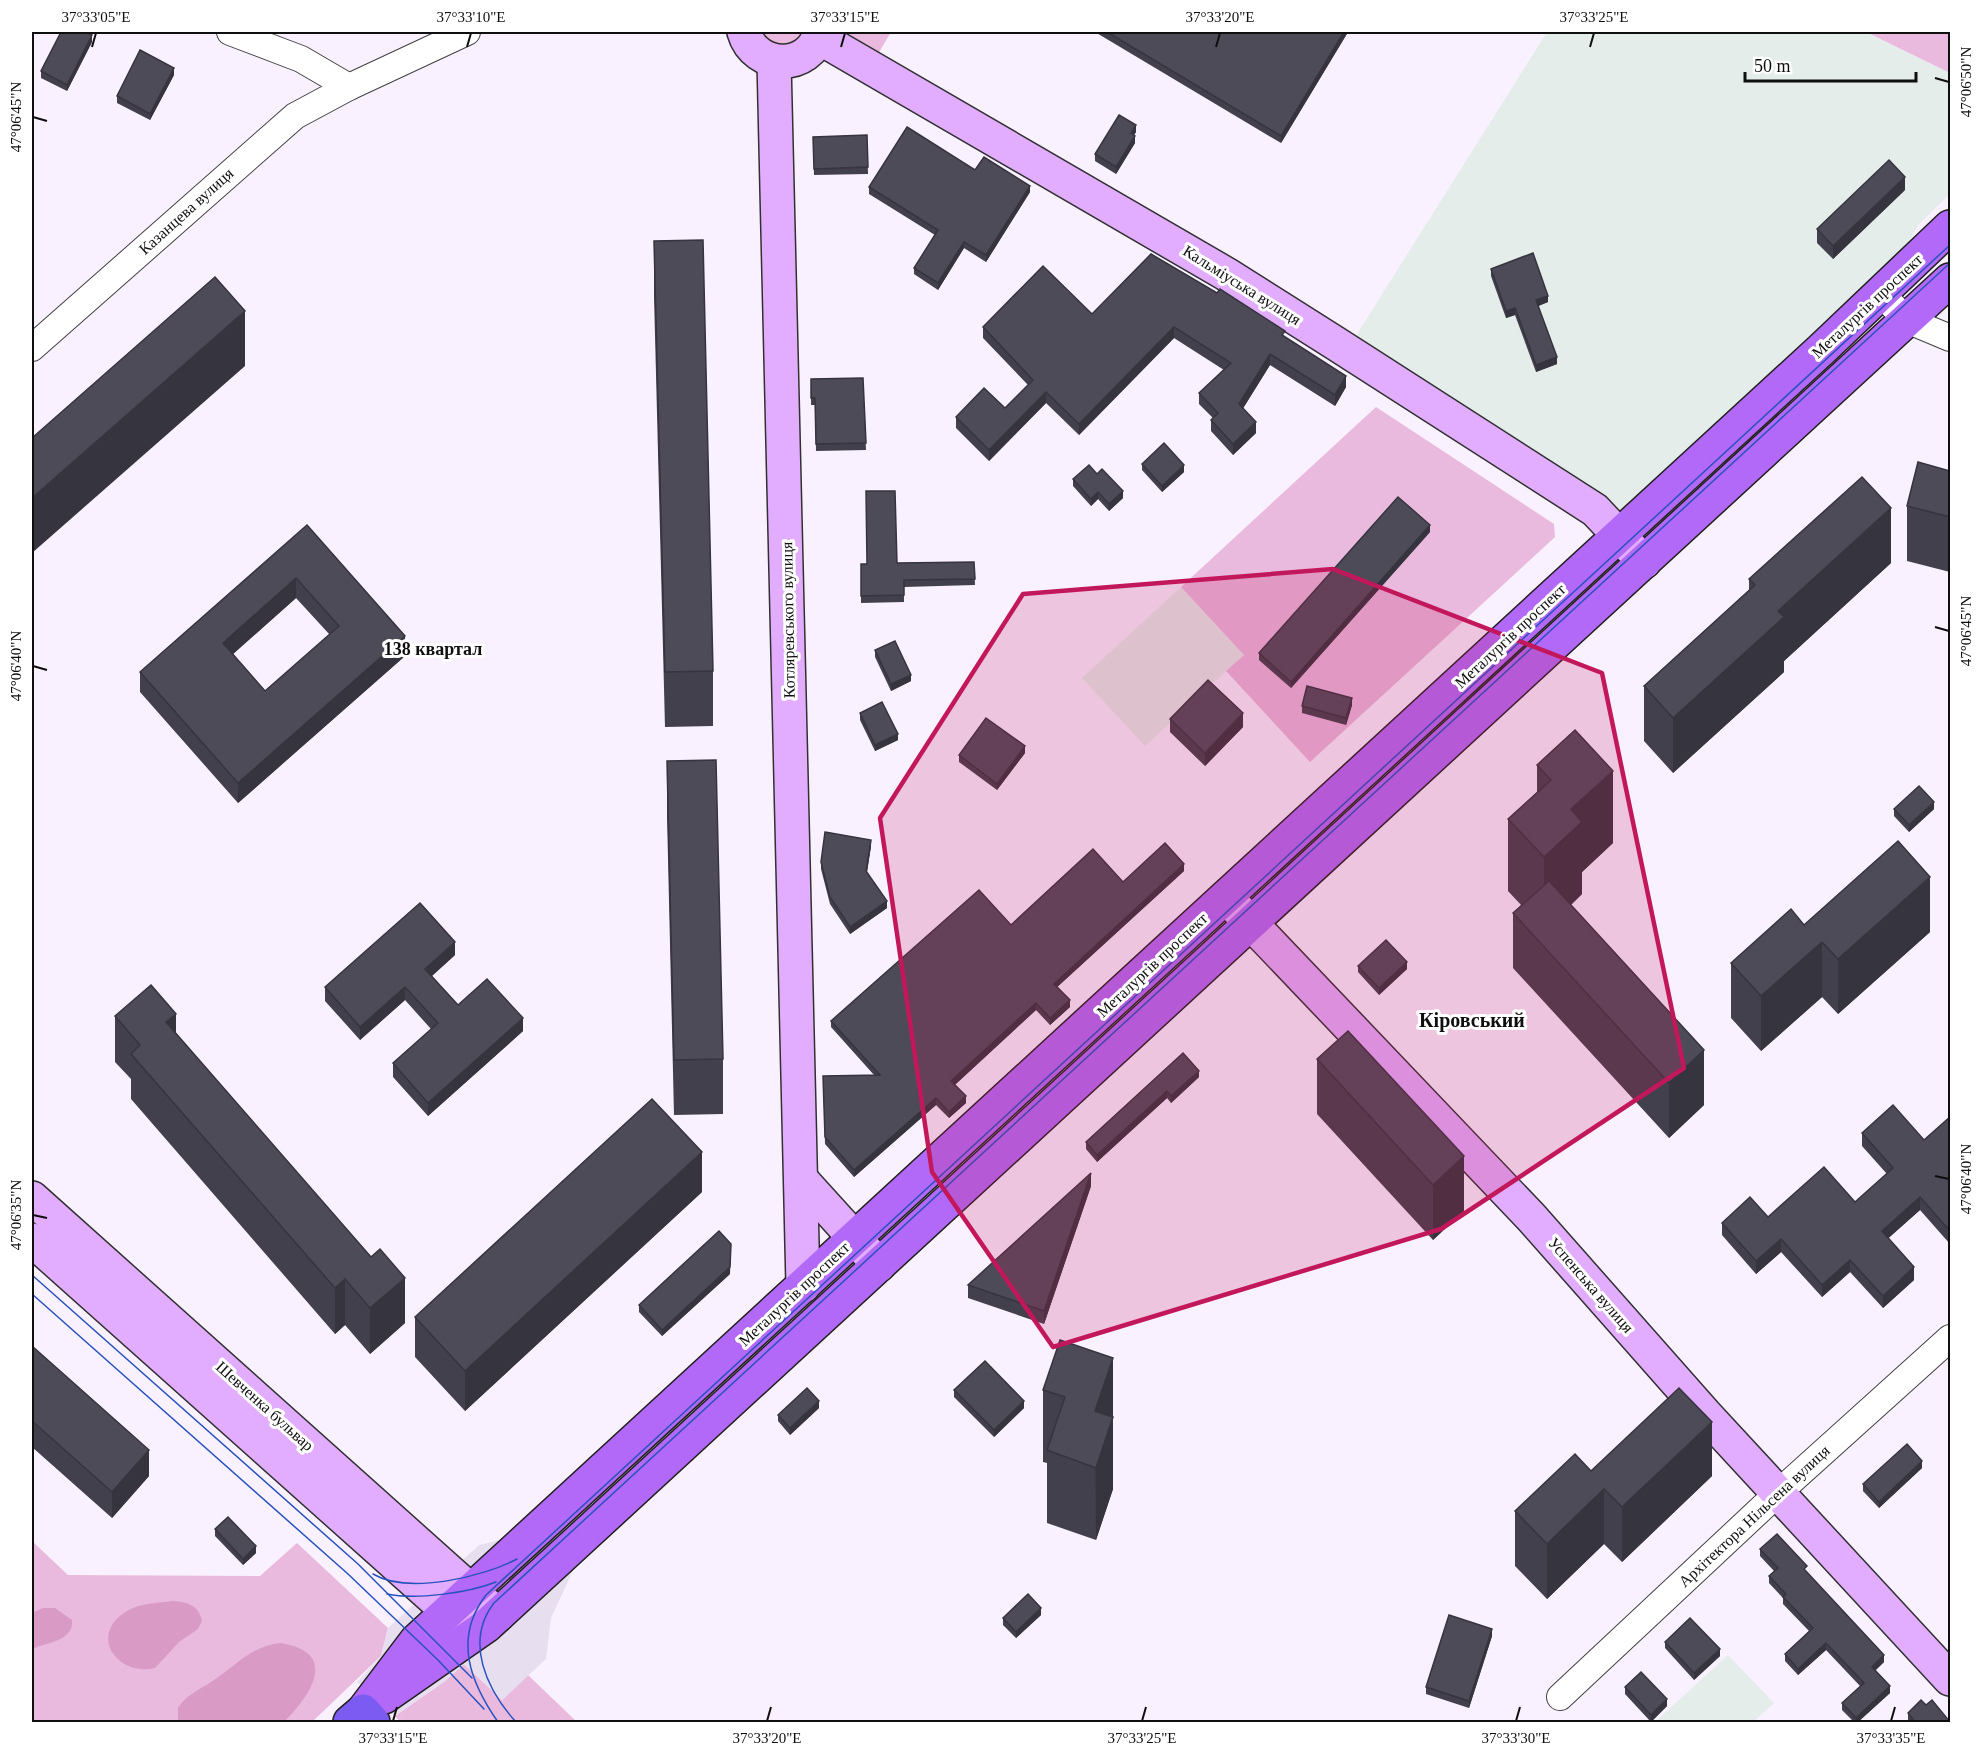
<svg xmlns="http://www.w3.org/2000/svg" width="1982" height="1754" viewBox="0 0 1982 1754" font-family="Georgia,serif">
  <style>
    .industrial { fill: #e4edea }
    .green { fill: #e9bade }
    .forest { fill: #da9ac6 }
    .plaza { fill: #e7dfef }
    .lines { fill: none; stroke-linecap: round; stroke-linejoin: round }
    .street-casing { stroke: #424242; stroke-width: 28 }
    .secondary-casing { stroke: #313131; stroke-width: 36 }
    .primary-casing { stroke: #202020; stroke-width: 36 }
    .highway-casing { stroke: #202020; stroke-width: 36 }
    .street { stroke: #fff; stroke-width: 26 }
    .secondary { stroke: #e2adfe; stroke-width: 33 }
    .primary { stroke: #b369f7; stroke-width: 33 }
    .highway { stroke: #7c5bf3; stroke-width: 33 }
    .tram { stroke: #2752bf; stroke-width: 1.5 }
    .wall { fill: #42404c; fill-rule: evenodd }
    .shaded-wall { fill: #36343e }
    .building { fill: #4d4b58; stroke: #36343e; stroke-width: 1.5; fill-rule: evenodd }
    .marked { fill: #c2185b; fill-opacity: 0.2; stroke: #c2185b; stroke-width: 4.5; stroke-linejoin: round }
    .ticks { fill: none; stroke: #0f0f0f; stroke-width: 2 }
    .labels { text-anchor: middle; dominant-baseline: central; stroke-width: 6; stroke-linejoin: round; paint-order: stroke }
    .street-label { font-size: 16px; fill: #0f0f0f; stroke: #fff }
    .neighbourhood-label { font-size: 18px; font-weight: bold; fill: #0f0f0f; stroke: #fff }
    .quarter-label { font-size: 20px; font-weight: bold; fill: #0f0f0f; stroke: #fff }
    .neatline { fill: none; stroke: #0f0f0f; stroke-width: 2 }
    .ticks-label { font-size: 15px; text-anchor: middle; fill: #0f0f0f }
  </style>
  <rect width="100%" height="100%" fill="#f9f1ff"/>
  <g class="industrial">
    <path d="M1547,32H1865L1950,73V194L1919,224L1900,258L1618,516L1352,342Z"/>
    <path d="M1181,587L1244,655L1145,746L1082,678Z"/>
    <path d="M1728,1655L1774,1703L1753,1722H1655Z"/>
  </g>
  <g class="green">
    <path d="M760,32H804C795,44 788,45 773,45Z"/>
    <path d="M834,32H891L875,59Z"/>
    <path d="M1866,32H1950V73Z"/>
    <path d="M1376,407L1554,524L1555,537L1310,762L1226,671L1244,655L1181,587Z"/>
    <path d="M32,1541L68,1575L260,1576L297,1543L388,1628L381,1656L312,1722H32Z"/>
    <path d="M464,1664L502,1700L528,1675L577,1722H400L395,1716L445,1681Z"/>
  </g>
  <g class="forest">
    <path d="M173,1601C187,1602 199,1605 202,1621L198,1629L179,1642L155,1668C118,1677 87,1635 127,1611C141,1603 158,1603 173,1601Z"/>
    <path d="M43,1608H55L72,1620C74,1641 48,1642 32,1649V1613Z"/>
    <path d="M280,1643C340,1652 311,1695 284,1722H178V1708C186,1695 199,1690 211,1682C236,1666 249,1647 280,1643Z"/>
  </g>
  <path class="plaza" d="M862,1210L907,1258L577,1562L551,1618L546,1659L502,1700L464,1664L445,1681L395,1716L357,1682L381,1656L388,1628L479,1545L504,1539Z"/>
  <g class="lines">
    <g class="street-casing">
      <g id="street">
        <path d="M230,32L301,59L349,87"/>
        <path d="M1881,294L1907,320L1950,338"/>
        <path d="M32,348L295,116L349,87L467,32"/>
        <path d="M1560,1697L1778,1493L1950,1338"/>
      </g>
    </g>
    <g class="secondary-casing">
      <g id="secondary">
        <path d="M744,32C755,70 810,72 820,32"/>
        <path d="M818,37L1226,274L1335,343L1595,510L1644,562"/>
        <path d="M774,61L803,1286"/>
        <path d="M1226,897L1531,1217L1705,1414L1950,1679"/>
        <path d="M801,1179L879,1265"/>
        <path d="M32,1198L498,1615"/>
        <path d="M32,1240L469,1630"/>
      </g>
    </g>
    <g class="primary-casing">
      <g id="primary">
        <path d="M384,1697L486,1626L1950,280"/>
        <path d="M363,1711L416,1641L1823,348L1950,227"/>
      </g>
    </g>
    <g class="highway-casing">
      <path id="highway" d="M350,1722L363,1711L373,1722"/>
    </g>
    <use href="#street" class="street"/>
    <use href="#secondary" class="secondary"/>
    <use href="#primary" class="primary"/>
    <use href="#highway" class="highway"/>
    <g class="tram">
      <path d="M32,1275L358,1564L472,1678"/>
      <path d="M32,1294L348,1574L438,1660L484,1709"/>
      <path d="M373,1574C408,1595 483,1577 517,1559"/>
      <path d="M387,1594C416,1600 468,1593 496,1582"/>
      <path d="M498,1722C470,1682 453,1638 486,1595L1950,245"/>
      <path d="M516,1722C487,1690 464,1642 494,1603L1950,263"/>
    </g>
  </g>
  <g class="wall">
    <path d="M1095,32H1348L1281,143Z"/>
    <path d="M92,42L67,91L41,78V71Z"/>
    <path d="M174,75L150,120L117,103V96Z"/>
    <path d="M1136,132L1134,135L1135,143L1116,174L1095,161V154Z"/>
    <path d="M867,135L868,174L814,175L813,137Z"/>
    <path d="M975,170L1030,192L986,262L964,248L938,290L914,274V268L935,235L869,194V187Z"/>
    <path d="M1905,190L1833,259L1817,243V229Z"/>
    <path d="M654,241L713,671V726L665,727L654,296Z"/>
    <path d="M1491,269L1548,302L1538,306L1557,364L1536,372L1515,315L1506,318L1491,276Z"/>
    <path d="M1092,314L1285,337L1346,387L1335,406L1270,365L1243,408L1256,433L1233,455L1211,431V420L1213,418L1199,404V393L1224,370L1174,338L1079,435L1046,403L989,461L956,428V417L1005,408L1028,385L983,338V327Z"/>
    <path d="M863,378L866,450L816,451L815,405H811V379Z"/>
    <path d="M1142,464L1184,472L1162,492L1142,470Z"/>
    <path d="M1950,471V572L1907,561V506Z"/>
    <path d="M1073,479L1123,498L1109,511L1098,499L1091,506L1073,486Z"/>
    <path d="M307,525L405,656L238,803L140,692V672ZM296,598L330,635L265,691L233,654Z"/>
    <path d="M1430,532L1291,688L1259,660V653Z"/>
    <path d="M974,562L975,585L904,587V602L861,603V564Z"/>
    <path d="M1891,563L1784,661V672L1673,773L1644,741V686L1749,590V579Z"/>
    <path d="M875,650L911,681L891,691L875,657Z"/>
    <path d="M1352,705L1346,725L1302,713V706Z"/>
    <path d="M860,713L898,740L875,751L860,720Z"/>
    <path d="M1170,719L1243,727L1205,766L1170,732Z"/>
    <path d="M1025,753L997,790L959,762V755Z"/>
    <path d="M667,761L723,1059V1114L674,1115L667,816Z"/>
    <path d="M1537,765L1613,843L1582,872V894L1571,905L1704,1105L1669,1138L1513,968V913L1522,906L1508,891V819L1537,793Z"/>
    <path d="M1894,809H1934L1909,832L1894,816Z"/>
    <path d="M871,846L867,872L887,908L850,934L830,904L821,869V862Z"/>
    <path d="M1184,871L1057,987L1070,1007L1050,1025L1036,1010L955,1085L966,1103L949,1118L936,1105L854,1177L825,1144L823,1076L874,1075L831,1027V1021L1011,925L1123,882Z"/>
    <path d="M1804,925L1930,932L1838,1014L1822,997L1761,1051L1731,1018V963Z"/>
    <path d="M455,955L432,976L458,1005L523,1031L428,1116L393,1077V1063L431,1029L405,1000L360,1040L325,1001V987Z"/>
    <path d="M1358,966L1407,969L1379,995L1358,972Z"/>
    <path d="M115,1016L176,1033L405,1323L370,1354L345,1325L335,1334L131,1099V1079L115,1062Z"/>
    <path d="M1183,1053L1199,1077L1171,1103L1167,1098L1097,1162L1086,1149V1142Z"/>
    <path d="M1317,1059L1464,1211L1433,1240L1317,1114Z"/>
    <path d="M1950,1117V1244L1920,1210L1888,1238L1914,1280L1883,1308L1850,1272L1822,1297L1781,1252L1756,1274L1722,1235V1223L1768,1217L1855,1202L1887,1174L1862,1146V1133L1924,1140Z"/>
    <path d="M1091,1186L1044,1324L968,1298V1285Z"/>
    <path d="M702,1192L465,1411L415,1357V1317Z"/>
    <path d="M730,1274L662,1336L639,1312V1305Z"/>
    <path d="M32,1346L149,1476L112,1518L32,1447Z"/>
    <path d="M1113,1358V1489L1096,1540L1047,1523V1463L1043,1462V1390Z"/>
    <path d="M954,1390L1024,1408L994,1437L954,1397Z"/>
    <path d="M819,1408L790,1435L778,1421V1415Z"/>
    <path d="M1922,1468L1879,1508L1863,1491V1484Z"/>
    <path d="M1591,1471L1712,1476L1622,1562L1604,1544L1547,1599L1515,1566V1511Z"/>
    <path d="M215,1529L256,1553L243,1565L215,1536Z"/>
    <path d="M1760,1549L1807,1573L1884,1662L1875,1670L1890,1693L1858,1722H1854L1842,1710V1703L1860,1686L1826,1650L1798,1675L1785,1661V1654L1809,1631L1783,1604V1598L1769,1583V1576L1774,1571L1760,1556Z"/>
    <path d="M1041,1615L1016,1638L1003,1625V1618Z"/>
    <path d="M1492,1636L1469,1708L1426,1694V1687Z"/>
    <path d="M1665,1642L1720,1656L1694,1680L1665,1648Z"/>
    <path d="M1625,1687L1667,1706L1651,1722L1625,1694Z"/>
    <path d="M1926,1705L1910,1722L1908,1720V1713Z"/>
  </g>
  <g class="shaded-wall">
    <path d="M1344,32H1348L1281,143V136Z"/>
    <path d="M92,35V42L67,91V85Z"/>
    <path d="M174,68V75L150,120V114Z"/>
    <path d="M1136,125V132L1131,140V133Z"/>
    <path d="M1135,136V143L1116,174V167Z"/>
    <path d="M1905,177V190L1833,259V246Z"/>
    <path d="M1030,186V192L986,262V255Z"/>
    <path d="M964,242V248L938,290V283Z"/>
    <path d="M1548,296V302L1536,307V300Z"/>
    <path d="M1515,308V315L1506,318V311Z"/>
    <path d="M245,311V366L32,553V498Z"/>
    <path d="M1174,327V338L1079,435V424Z"/>
    <path d="M1270,354V365L1239,415V404Z"/>
    <path d="M1557,357V364L1536,372V365Z"/>
    <path d="M1346,376V387L1335,406V395Z"/>
    <path d="M1046,392V403L989,461V450Z"/>
    <path d="M1256,422V433L1233,455V444Z"/>
    <path d="M1184,465V472L1162,492V486Z"/>
    <path d="M1123,491V498L1109,511V504Z"/>
    <path d="M1098,492V499L1091,506V499Z"/>
    <path d="M1891,508V563L1784,661V672L1673,773V718L1778,611Z"/>
    <path d="M1430,525V532L1291,688V682Z"/>
    <path d="M296,578V598L223,663V643Z"/>
    <path d="M405,636V656L238,803V783Z"/>
    <path d="M911,675V681L891,691V684Z"/>
    <path d="M1352,698V705L1346,725V718Z"/>
    <path d="M1243,713V727L1205,766V753Z"/>
    <path d="M898,734V740L875,751V745Z"/>
    <path d="M1025,746V753L997,790V784Z"/>
    <path d="M1613,771V843L1582,872V894L1544,930V857L1571,809Z"/>
    <path d="M1934,802V809L1909,832V825Z"/>
    <path d="M871,840V846L866,878V871Z"/>
    <path d="M1184,864V871L1054,990V984Z"/>
    <path d="M1930,877V932L1838,1014V959Z"/>
    <path d="M887,901V908L850,934V927Z"/>
    <path d="M455,942V955L425,982V969Z"/>
    <path d="M1822,942V997L1761,1051V996Z"/>
    <path d="M1407,962V969L1379,995V988Z"/>
    <path d="M405,987V1000L360,1040V1027Z"/>
    <path d="M1070,1000V1007L1050,1025V1018Z"/>
    <path d="M1036,1003V1010L951,1088V1081Z"/>
    <path d="M176,1014V1060L166,1022Z"/>
    <path d="M523,1018V1031L428,1116V1103Z"/>
    <path d="M1704,1050V1105L1669,1138V1083Z"/>
    <path d="M1199,1071V1077L1171,1103V1096Z"/>
    <path d="M1167,1091V1098L1097,1162V1155Z"/>
    <path d="M966,1096V1103L949,1118V1112Z"/>
    <path d="M936,1098V1105L854,1177V1170Z"/>
    <path d="M702,1152V1192L465,1411V1371Z"/>
    <path d="M1464,1156V1211L1433,1240V1185Z"/>
    <path d="M1091,1173V1186L1044,1324V1311Z"/>
    <path d="M1920,1197V1210L1882,1244V1231Z"/>
    <path d="M1781,1239V1252L1756,1274V1261Z"/>
    <path d="M731,1244L730,1274L662,1336V1330Z"/>
    <path d="M1850,1260V1272L1822,1297V1285Z"/>
    <path d="M1914,1267V1280L1883,1308V1296Z"/>
    <path d="M405,1278V1323L370,1354V1308Z"/>
    <path d="M345,1279V1325L335,1334V1288Z"/>
    <path d="M1113,1358V1489L1096,1540L1095,1411Z"/>
    <path d="M819,1401V1408L790,1435V1428Z"/>
    <path d="M1024,1401V1408L994,1437V1430Z"/>
    <path d="M1712,1422V1476L1622,1562V1507Z"/>
    <path d="M149,1450V1476L112,1518V1492Z"/>
    <path d="M1922,1461V1468L1879,1508V1502Z"/>
    <path d="M1604,1489V1544L1547,1599V1544Z"/>
    <path d="M256,1546V1553L243,1565V1559Z"/>
    <path d="M1041,1608V1615L1016,1638V1632Z"/>
    <path d="M1492,1629V1636L1469,1708V1701Z"/>
    <path d="M1826,1643V1650L1798,1675V1669Z"/>
    <path d="M1720,1649V1656L1694,1680V1673Z"/>
    <path d="M1884,1655V1662L1872,1674V1667Z"/>
    <path d="M1890,1686V1693L1858,1722H1856V1718Z"/>
    <path d="M1667,1699V1706L1651,1722V1715Z"/>
  </g>
  <g class="building">
    <path d="M61,32H85L92,35L67,85L41,71Z"/>
    <path d="M1107,32H1344L1281,136Z"/>
    <path d="M140,50L174,68L150,114L117,96Z"/>
    <path d="M1119,115L1136,125L1131,133L1135,136L1116,167L1095,154Z"/>
    <path d="M907,127L975,170L984,157L1030,186L986,255L964,242L938,283L914,268L938,230L869,187Z"/>
    <path d="M867,135L868,167L814,169L813,137Z"/>
    <path d="M1889,160L1905,177L1833,246L1817,229Z"/>
    <path d="M703,240L713,671L665,672L654,241Z"/>
    <path d="M1533,253L1548,296L1536,300L1557,357L1536,365L1515,308L1506,311L1491,269Z"/>
    <path d="M1151,254L1217,293L1220,289L1285,331L1282,335L1346,376L1335,395L1270,354L1239,404L1256,422L1233,444L1211,420L1218,413L1199,393L1231,363L1174,327L1079,424L1046,392L989,450L956,417L984,388L1005,408L1033,380L983,327L1043,266L1092,314Z"/>
    <path d="M215,277L245,311L32,498V438Z"/>
    <path d="M863,378L866,443L816,444L815,398H811V379Z"/>
    <path d="M1164,443L1184,465L1162,486L1142,464Z"/>
    <path d="M1918,462L1950,471V517L1907,506Z"/>
    <path d="M1089,465L1097,474L1102,469L1123,491L1109,504L1098,492L1091,499L1073,479Z"/>
    <path d="M1862,477L1891,508L1778,611L1784,617L1673,718L1644,686L1755,585L1749,579Z"/>
    <path d="M866,491H895L897,563L974,562L975,579L904,580V595L861,596V564H867Z"/>
    <path d="M1398,497L1430,525L1291,682L1259,653Z"/>
    <path d="M307,525L405,636L238,783L140,672ZM296,578L339,626L265,691L223,643Z"/>
    <path d="M895,641L911,675L891,684L875,650Z"/>
    <path d="M1208,680L1243,713L1205,753L1170,719Z"/>
    <path d="M1307,686L1352,698L1346,718L1302,706Z"/>
    <path d="M882,702L898,734L875,745L860,713Z"/>
    <path d="M986,718L1025,746L997,784L959,755Z"/>
    <path d="M1575,730L1613,771L1571,809L1582,822L1544,857L1508,819L1551,780L1537,765Z"/>
    <path d="M716,760L723,1059L674,1060L667,761Z"/>
    <path d="M1919,786L1934,802L1909,825L1894,809Z"/>
    <path d="M825,832L871,840L866,871L887,901L850,927L830,897L821,862Z"/>
    <path d="M1898,841L1930,877L1838,959L1822,942L1761,996L1731,963L1791,909L1804,925Z"/>
    <path d="M1165,843L1184,864L1054,984L1070,1000L1050,1018L1036,1003L951,1081L966,1096L949,1112L936,1098L854,1170L825,1137L823,1076L880,1075L831,1021L979,890L1011,925L1093,849L1123,882Z"/>
    <path d="M1549,881L1704,1050L1669,1083L1513,913Z"/>
    <path d="M420,903L455,942L425,969L458,1005L487,979L523,1018L428,1103L393,1063L438,1023L405,987L360,1027L325,987Z"/>
    <path d="M1386,940L1407,962L1379,988L1358,966Z"/>
    <path d="M151,985L176,1014L166,1022L371,1257L380,1249L405,1278L370,1308L345,1279L335,1288L131,1054L140,1045L115,1016Z"/>
    <path d="M1348,1031L1464,1156L1433,1185L1317,1059Z"/>
    <path d="M1183,1053L1199,1071L1171,1096L1167,1091L1097,1155L1086,1142Z"/>
    <path d="M652,1099L702,1152L465,1371L415,1317Z"/>
    <path d="M1893,1105L1924,1140L1950,1117V1231L1920,1197L1882,1231L1914,1267L1883,1296L1850,1260L1822,1285L1781,1239L1756,1261L1722,1223L1750,1197L1768,1217L1824,1167L1855,1202L1893,1168L1862,1133Z"/>
    <path d="M1091,1173L1044,1311L968,1285Z"/>
    <path d="M719,1231L731,1244L730,1267L662,1330L639,1305Z"/>
    <path d="M1060,1340L1113,1358L1095,1411L1113,1417L1096,1468L1047,1450L1065,1397L1043,1390Z"/>
    <path d="M32,1346L149,1450L112,1492L32,1421Z"/>
    <path d="M985,1361L1024,1401L994,1430L954,1390Z"/>
    <path d="M807,1388L819,1401L790,1428L778,1415Z"/>
    <path d="M1679,1388L1712,1422L1622,1507L1604,1489L1547,1544L1515,1511L1575,1454L1591,1471Z"/>
    <path d="M1907,1444L1922,1461L1879,1502L1863,1484Z"/>
    <path d="M228,1517L256,1546L243,1559L215,1529Z"/>
    <path d="M1777,1534L1807,1566L1804,1569L1884,1655L1872,1667L1890,1686L1856,1718L1842,1703L1864,1683L1826,1643L1798,1669L1785,1654L1813,1628L1783,1597L1786,1594L1769,1576L1778,1568L1760,1549Z"/>
    <path d="M1028,1594L1041,1608L1016,1632L1003,1618Z"/>
    <path d="M1449,1615L1492,1629L1469,1701L1426,1687Z"/>
    <path d="M1690,1618L1720,1649L1694,1673L1665,1642Z"/>
    <path d="M1641,1672L1667,1699L1651,1715L1625,1687Z"/>
    <path d="M1921,1700L1926,1705L1932,1700L1950,1722H1909L1913,1719L1908,1713Z"/>
  </g>
  <path class="marked" d="M1333,569L1602,673L1684,1068L1441,1229L1053,1347L932,1172L880,818L1023,594Z"/>
  <path class="ticks" d="M92,47L96,33M467,47L471,33M841,47L845,33M1216,47L1220,33M1590,47L1594,33M1935,78L1949,82M33,117L47,121M1935,627L1949,631M33,666L47,670M1935,1176L1949,1179M33,1215L47,1218M393,1721L397,1707M767,1721L771,1707M1142,1721L1146,1707M1516,1721L1520,1707M1891,1721L1895,1707"/>
  <g class="labels">
    <g class="street-label">
      <text transform="translate(186 211) rotate(-42)">Казанцева вулиця</text>
      <text transform="translate(1242 285) rotate(32)">Кальміуська вулиця</text>
      <text transform="translate(1867 306) rotate(-43)">Металургів проспект</text>
      <text transform="translate(788 620) rotate(-91)">Котляревського вулиця</text>
      <text transform="translate(1510 636) rotate(-43)">Металургів проспект</text>
      <text transform="translate(1152 965) rotate(-43)">Металургів проспект</text>
      <text transform="translate(1591 1285) rotate(49)">Успенська вулиця</text>
      <text transform="translate(794 1294) rotate(-43)">Металургів проспект</text>
      <text transform="translate(265 1406) rotate(42)">Шевченка бульвар</text>
      <text transform="translate(1754 1516) rotate(-43)">Архітектора Нільсена вулиця</text>
    </g>
    <g class="neighbourhood-label">
      <text x="433" y="649">138 квартал</text>
    </g>
    <g class="quarter-label">
      <text x="1472" y="1020">Кіровський</text>
    </g>
  </g>
  <rect width="1982" height="1754" fill="none" stroke="#ffffff" stroke-width="66"/>
  <path d="M1745 72v9h171v-9" fill="none" stroke="#0f0f0f" stroke-width="3"/>
  <text x="1754" y="72" font-size="18" fill="#0f0f0f" stroke="#ffffff" stroke-width="4.5" paint-order="stroke">50 m</text>
  <rect x="33" y="33" width="1916" height="1688" class="neatline"/>
  <g class="ticks-label">
    <text x="96" y="22">37°33'05"E</text>
    <text x="471" y="22">37°33'10"E</text>
    <text x="845" y="22">37°33'15"E</text>
    <text x="1220" y="22">37°33'20"E</text>
    <text x="1594" y="22">37°33'25"E</text>
    <text transform="translate(1966 82) rotate(-90)" y="5">47°06'50"N</text>
    <text transform="translate(16 117) rotate(-90)" y="5">47°06'45"N</text>
    <text transform="translate(1966 631) rotate(-90)" y="5">47°06'45"N</text>
    <text transform="translate(16 666) rotate(-90)" y="5">47°06'40"N</text>
    <text transform="translate(1966 1179) rotate(-90)" y="5">47°06'40"N</text>
    <text transform="translate(16 1215) rotate(-90)" y="5">47°06'35"N</text>
    <text x="393" y="1743">37°33'15"E</text>
    <text x="767" y="1743">37°33'20"E</text>
    <text x="1142" y="1743">37°33'25"E</text>
    <text x="1516" y="1743">37°33'30"E</text>
    <text x="1891" y="1743">37°33'35"E</text>
  </g>
</svg>
